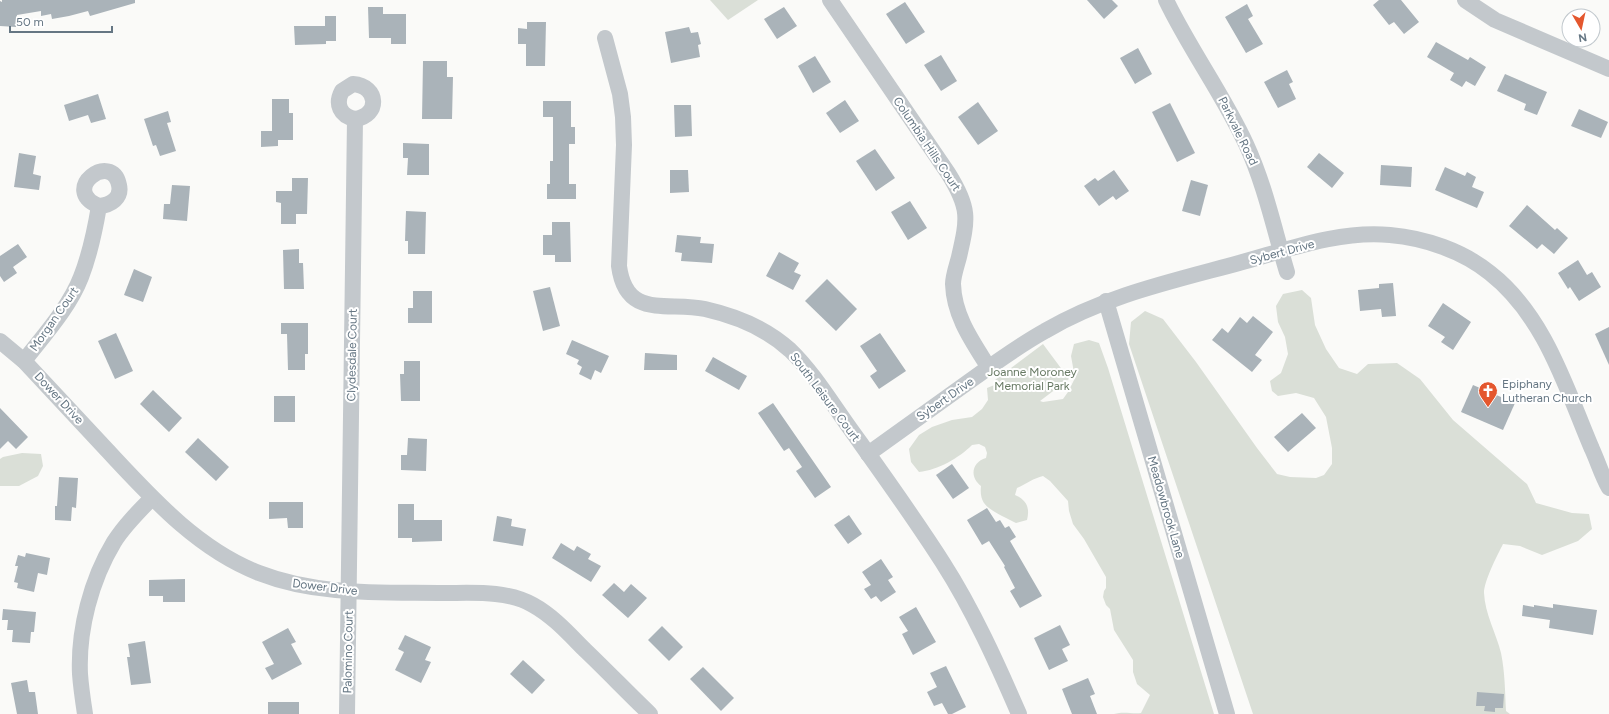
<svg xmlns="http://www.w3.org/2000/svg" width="1609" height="714" viewBox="0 0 1609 714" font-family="Figtree,sans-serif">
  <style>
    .green { fill: #dadfd7 }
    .building { fill: #aab3b9 }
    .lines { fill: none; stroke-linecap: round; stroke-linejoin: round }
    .street { stroke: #c3c8cc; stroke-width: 16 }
    .labels { text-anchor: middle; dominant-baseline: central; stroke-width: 4; stroke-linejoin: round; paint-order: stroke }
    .street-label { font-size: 12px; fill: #657683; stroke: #fff }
    .park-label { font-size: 12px; fill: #687a64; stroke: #fff }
    .poi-label { font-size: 12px; fill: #657683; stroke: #fff; text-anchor: start }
  </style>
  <rect width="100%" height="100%" fill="#fafaf8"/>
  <g class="green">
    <path d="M710,0H758L728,20Z"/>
    <path d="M1302,290L1311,298L1315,325L1326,349L1339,368L1357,374L1368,364L1397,363L1420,379L1453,420L1527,484L1536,503L1572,513L1589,514L1592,529L1578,541L1542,555L1520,546L1503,544C1497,556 1484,581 1484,593C1485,614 1496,633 1501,653C1505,672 1505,692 1506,711L1510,714H1253L1129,344L1131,322L1145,311L1163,319L1196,362L1257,448L1277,474L1290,477L1316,478L1324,475L1332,464V448L1326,417L1314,398L1296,393L1278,396L1272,391L1270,381L1281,373L1288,354L1285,337L1278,322L1276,306L1283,294Z"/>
    <path d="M1089,340L1099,343L1108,368L1214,714H1114C1124,711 1131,714 1141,713L1150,695L1137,684L1133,672V660L1114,630L1110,609L1106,605L1103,597L1104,591L1106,588V577L1084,539L1073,524L1069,511L1068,501L1050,481L1043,476C1034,478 1026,484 1017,488L1015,495C1027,500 1030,508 1027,520L1016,523C1011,521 1007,518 1002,516C988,508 979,504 981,486C969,477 972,462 986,458L987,453L985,447L979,444L972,445C959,458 938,470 919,472L911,462L909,449L919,435L932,427L952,420L972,417L982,409L988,400L987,388L997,384L995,380L1043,344L1069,379L1040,401L1043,402L1063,399L1068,392L1075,378L1071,356L1074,344Z"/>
    <path d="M22,453L41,454L43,466L38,476L19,486H0V459L3,457Z"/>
  </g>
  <g class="building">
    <path d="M2,0H135V3L90,16L88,11L69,16L52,19L51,14L41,16V11L17,15L16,27L0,26V1L2,2Z"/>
    <path d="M1087,0H1112L1118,6L1104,19Z"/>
    <path d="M1379,0H1401L1419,22L1404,34L1394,22L1389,25L1373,5Z"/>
    <path d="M905,2L925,32L906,44L886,14Z"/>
    <path d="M1247,4L1253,16L1248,19L1263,44L1246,53L1225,17Z"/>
    <path d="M368,7H383V14H406V44H391V38H369Z"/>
    <path d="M784,7L797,26L777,39L764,19Z"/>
    <path d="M325,16H336V41H326V44L295,45L294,26H325Z"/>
    <path d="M527,22H546L545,66H526V44H518V28L527,29Z"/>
    <path d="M689,27L691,33L698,32L701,44L698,45L700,57L671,63L665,32Z"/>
    <path d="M1436,42L1468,60L1470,57L1486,67L1475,86L1466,81L1462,87L1450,80L1454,73L1427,57Z"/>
    <path d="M1138,48L1152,74L1135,84L1120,58Z"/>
    <path d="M941,55L957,81L941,91L924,65Z"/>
    <path d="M815,56L831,82L813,93L798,66Z"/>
    <path d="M423,61H447V77H453L452,119H422Z"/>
    <path d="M1287,70L1293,82L1289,84L1296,99L1278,108L1264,82Z"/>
    <path d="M1505,74L1547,92L1537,115L1524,110L1526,104L1497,91Z"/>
    <path d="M98,94L106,119L91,123L88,115L69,121L64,105Z"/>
    <path d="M272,99H289V113H293V140H278V146L261,147V131H272Z"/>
    <path d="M845,100L859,121L840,133L826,113Z"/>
    <path d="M543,101H571V127H575V144H569V184H576V199H547V184H550V161H553V117H543Z"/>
    <path d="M978,102L998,131L978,145L958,117Z"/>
    <path d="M1170,103L1195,153L1177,162L1152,112Z"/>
    <path d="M674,105H691L692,136L675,137Z"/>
    <path d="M1579,109L1608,122L1601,138L1571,126Z"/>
    <path d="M168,111L171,122L167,123L176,151L160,156L156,145L153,146L144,119Z"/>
    <path d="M403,143L429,144V175H407L408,158H403Z"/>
    <path d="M875,149L895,178L876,191L856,161Z"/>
    <path d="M19,153L36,156L33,174L41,176L39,190L14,187Z"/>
    <path d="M1319,153L1344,173L1332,188L1307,167Z"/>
    <path d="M1381,165L1412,167L1411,187L1380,185Z"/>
    <path d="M1445,167L1465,176L1467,172L1476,177L1472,187L1484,192L1477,208L1435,190Z"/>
    <path d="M670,170H688L689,192L670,193Z"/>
    <path d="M1114,170L1129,191L1116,200L1113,196L1099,206L1084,186L1095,178L1098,181Z"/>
    <path d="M292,178H308L307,214H296V224H281V203L276,202V191H292Z"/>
    <path d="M1191,180L1208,185L1200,216L1182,211Z"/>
    <path d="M172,185L190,186L187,221L163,219L164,204H170Z"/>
    <path d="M910,201L927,228L908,240L891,212Z"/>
    <path d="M1527,205L1555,230L1557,228L1568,238L1554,254L1542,244L1537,249L1509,226Z"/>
    <path d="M406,211L426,212L425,254H408V241H405Z"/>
    <path d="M552,222H570L571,262H555V255H543V235H552Z"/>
    <path d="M677,235L701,237L700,243L714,244L712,263L681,261L682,253L675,252Z"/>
    <path d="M18,244L27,257L13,267L17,273L4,282L0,276V256Z"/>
    <path d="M299,249V263H303L304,289H284L283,250Z"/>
    <path d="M779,252L799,263L794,272L801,275L793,290L766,276Z"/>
    <path d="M1578,260L1587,275L1592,272L1601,287L1579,301L1570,287L1568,289L1558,273Z"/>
    <path d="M134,269L152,277L143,302L124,295Z"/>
    <path d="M827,279L857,309L836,331L805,301Z"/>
    <path d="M1393,283L1396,316L1382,317L1381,309L1360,311L1358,290L1379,288V284Z"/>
    <path d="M550,287L560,326L543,331L533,291Z"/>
    <path d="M413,291H432V323H408V308H413Z"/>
    <path d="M1443,303L1471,322L1453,350L1441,342L1445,337L1428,326Z"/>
    <path d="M1253,316L1273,332L1255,355L1262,360L1252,372L1212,340L1222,328L1228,333L1240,317L1247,323Z"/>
    <path d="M281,323H308V354H305V370H288L287,334H281Z"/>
    <path d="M1609,327V365L1595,334Z"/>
    <path d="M116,333L133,371L115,379L98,341Z"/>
    <path d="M880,333L906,371L879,389L870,376L877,371L860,346Z"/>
    <path d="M572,340L609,356L601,373L595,370L591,380L579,374L582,367L577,364L579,360L566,354Z"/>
    <path d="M645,353L677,355V370H644Z"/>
    <path d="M713,357L747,376L739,390L705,371Z"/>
    <path d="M404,361H420V401H401L400,374H404Z"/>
    <path d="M1473,385L1515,403L1503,430L1461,412Z"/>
    <path d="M153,390L182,418L169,432L140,404Z"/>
    <rect x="274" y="396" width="21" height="26"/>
    <path d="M773,403L831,487L815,498L796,471L802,467L789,448L784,451L758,413Z"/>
    <path d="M0,408L28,437L16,449L8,441L0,449Z"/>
    <path d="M1302,413L1316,428L1288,452L1274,437Z"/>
    <path d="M198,438L229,467L216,481L185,452Z"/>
    <path d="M408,438L427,439L426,471L401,470V455H407Z"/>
    <path d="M952,464L969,488L953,499L936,475Z"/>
    <path d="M59,477L78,478L76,508L72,507L71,521L55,520V506H57Z"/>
    <path d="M269,502H303V528H288L287,518L269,519Z"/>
    <path d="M398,504H414V520H442V541L412,542V538H398Z"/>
    <path d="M987,508L996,522L1000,520L1005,528L1009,526L1016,537L1010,541L1042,596L1020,608L1010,591L1015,588L1004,567L1005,566L989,541L982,545L967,520Z"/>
    <path d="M849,515L862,534L848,544L834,525Z"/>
    <path d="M497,516L512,519L511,526L526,529L523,546L493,541Z"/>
    <path d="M561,543L574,551L577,546L591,554L588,559L601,566L591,582L552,558Z"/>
    <path d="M26,553L50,558L47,575L38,573L34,592L17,588L18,583L14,582L18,566H15L18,555L25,557Z"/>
    <path d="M881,559L893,577L888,580L896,592L881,602L876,596L871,599L864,589L871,585L862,572Z"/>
    <path d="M185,579V602H163V596H149V580Z"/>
    <path d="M614,583L624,592L631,584L647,598L628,618L602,595Z"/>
    <path d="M1553,604L1597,610L1593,635L1549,628L1550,620L1522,616L1523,605L1534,607V605L1553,608Z"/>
    <path d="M916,607L936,642L913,655L902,634L908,631L899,617Z"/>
    <path d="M3,609L36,612L34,632H31L30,643L12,642L13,630H7L8,620H2Z"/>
    <path d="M1060,625L1070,645L1062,649L1068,661L1049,670L1034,638Z"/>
    <path d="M662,626L683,647L669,661L648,640Z"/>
    <path d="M288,628L296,642L291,644L302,664L272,680L265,668L274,664L262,642Z"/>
    <path d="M405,635L431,647L425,660L431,662L421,683L395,670L404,652L398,649Z"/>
    <path d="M145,641L151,683L131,685L127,657H130L128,644Z"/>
    <path d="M523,660L545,680L532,694L510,674Z"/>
    <path d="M946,666L966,707L952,714H948L942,703L934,706L927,692L937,687L930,673Z"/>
    <path d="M703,667L734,698L721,711L690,679Z"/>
    <path d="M1088,678L1095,694L1090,696L1097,714H1072L1062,689Z"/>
    <path d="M27,680L29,692H35L38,714H17L11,683Z"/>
    <path d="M1477,692L1504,694L1503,708H1495V712L1484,711L1485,706H1476Z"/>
    <rect x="268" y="702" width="31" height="12"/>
  </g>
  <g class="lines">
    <g class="street">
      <path d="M830,0L948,173C970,208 968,218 959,257C957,265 953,276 953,284C954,316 972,341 989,368"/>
      <path d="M1166,0C1190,50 1223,94 1246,144C1265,185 1274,229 1287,272"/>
      <path d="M1465,0L1495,20L1609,69"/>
      <path d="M605,38L620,94L623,117L624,145L619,266C626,320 668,301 705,309C736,316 766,328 790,350C814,373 834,407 854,434C884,476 915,519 943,563C973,610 997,663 1019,714"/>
      <path d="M1106,301L1227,714"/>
      <path d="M0,341L24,361C51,390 79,420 107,450C151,497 197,549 259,573C318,596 382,592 444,593C472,593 507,590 533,605C553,616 569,634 585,650C607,671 628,693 650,714"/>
      <path d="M24,361C44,335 69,308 81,277C90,254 95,230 99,206C59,190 112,150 119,185C122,198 111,205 99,206"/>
      <path d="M868,454C901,430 934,407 967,383C992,365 1018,346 1045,331C1104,296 1173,281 1239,263C1287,250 1339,230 1390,235C1425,238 1463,251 1490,273C1545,316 1566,388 1592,449C1598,462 1602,476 1609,488"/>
      <path d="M85,714C83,701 81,688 80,674C78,630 91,580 114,542C124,526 138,512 152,498"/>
      <path d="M347,714L355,119C380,116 379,86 353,84L342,91C335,104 340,116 355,119"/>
    </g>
  </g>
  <defs>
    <g id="church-pin" transform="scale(1)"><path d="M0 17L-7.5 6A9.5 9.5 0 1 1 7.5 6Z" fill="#e4572e" stroke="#fff"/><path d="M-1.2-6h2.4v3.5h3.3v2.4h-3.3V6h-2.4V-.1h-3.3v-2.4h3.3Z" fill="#fff"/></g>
  </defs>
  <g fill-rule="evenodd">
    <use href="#church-pin" x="1488" y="391"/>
  </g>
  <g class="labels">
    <g class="street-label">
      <text transform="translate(1238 131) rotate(64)">Parkvale Road</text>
      <text transform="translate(927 144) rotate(56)">Columbia Hills Court</text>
      <text transform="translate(1282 252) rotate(-15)">Sybert Drive</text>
      <text transform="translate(54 319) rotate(-55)">Morgan Court</text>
      <text transform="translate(352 355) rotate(-89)">Clydesdale Court</text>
      <text transform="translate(825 397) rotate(53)">South Leisure Court</text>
      <text transform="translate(59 398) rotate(47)">Dower Drive</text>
      <text transform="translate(945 399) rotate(-35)">Sybert Drive</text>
      <text transform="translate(1166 507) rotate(74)">Meadowbrook Lane</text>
      <text transform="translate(325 587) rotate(7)">Dower Drive</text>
      <text transform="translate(348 652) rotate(-89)">Palomino Court</text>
    </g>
    <g class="park-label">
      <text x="1032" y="372">Joanne Moroney<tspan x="1032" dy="14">Memorial Park</tspan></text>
    </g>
    <g class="poi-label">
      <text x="1502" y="384">Epiphany<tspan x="1502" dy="14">Lutheran Church</tspan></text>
    </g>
  </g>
  <g transform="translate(1581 28) rotate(171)"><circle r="19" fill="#ffffff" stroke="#c1c8cd"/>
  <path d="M0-3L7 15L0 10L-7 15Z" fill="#e4572e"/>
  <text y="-6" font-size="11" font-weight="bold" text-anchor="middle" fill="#657683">N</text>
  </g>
  <path d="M10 26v6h102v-6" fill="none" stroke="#657683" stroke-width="2"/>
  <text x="16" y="26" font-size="12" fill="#657683" stroke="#ffffff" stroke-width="3" paint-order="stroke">50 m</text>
</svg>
